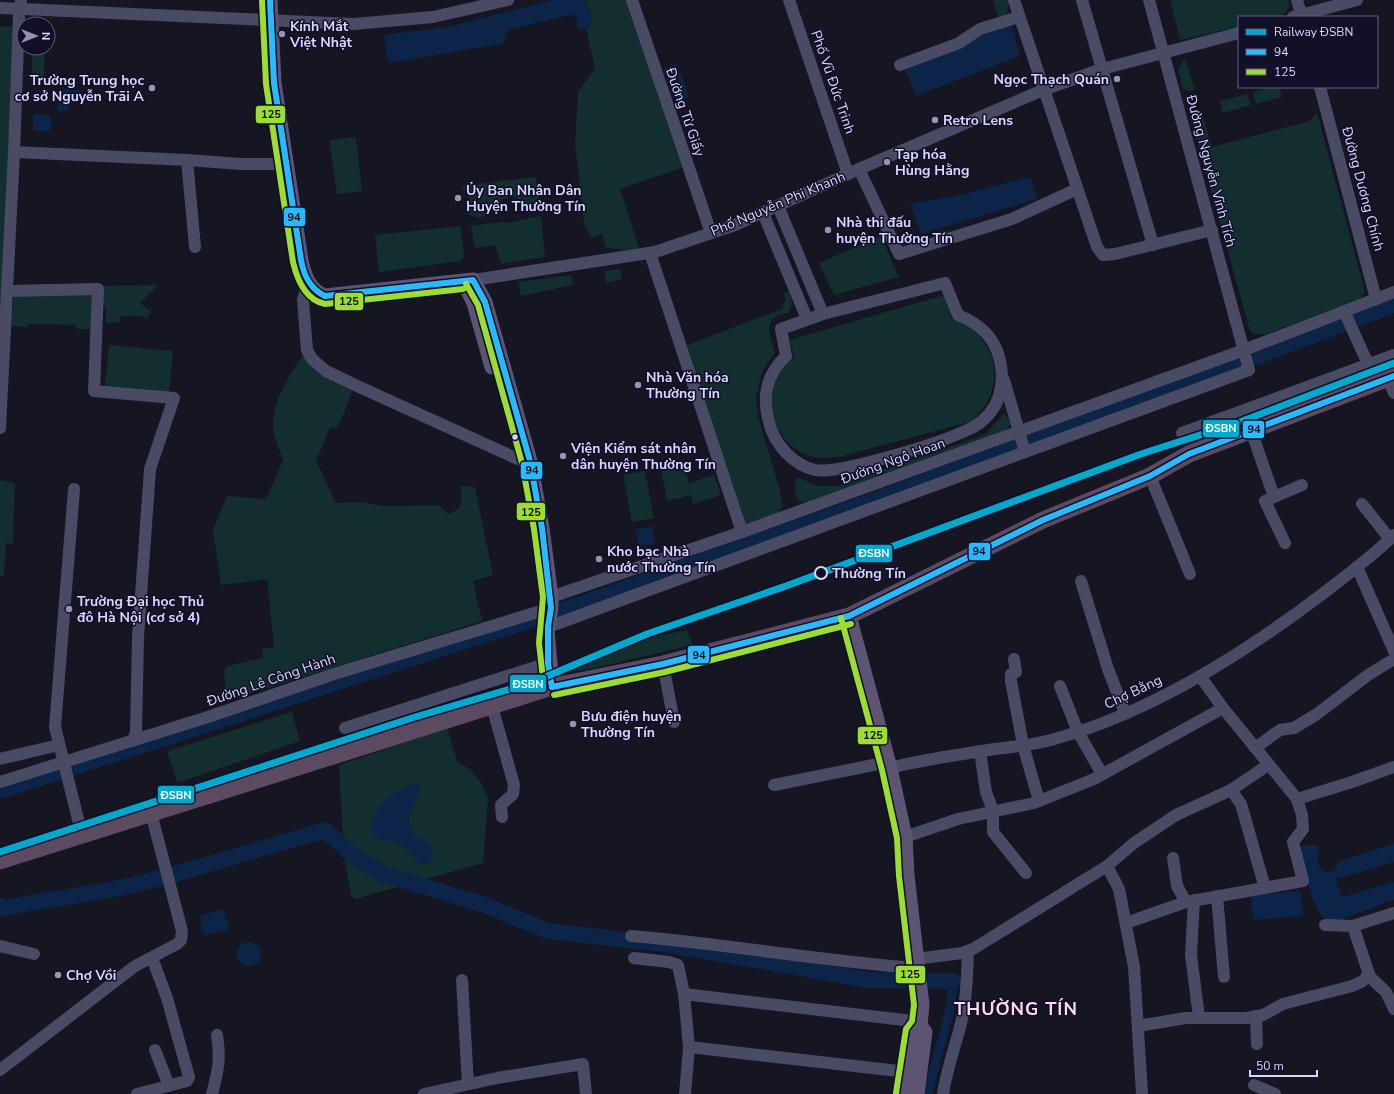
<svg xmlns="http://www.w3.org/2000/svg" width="1394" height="1094" viewBox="0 0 1394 1094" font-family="'Nunito Sans',sans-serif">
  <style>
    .green { fill: #122e2e }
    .water { fill: #0b2448 }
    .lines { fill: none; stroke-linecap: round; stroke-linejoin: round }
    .canal { stroke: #0b2448; stroke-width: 9 }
    .river { stroke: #0b2448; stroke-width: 16 }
    .minor { stroke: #494a63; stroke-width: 12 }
    .major { stroke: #5d5474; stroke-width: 15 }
    .highway { stroke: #5c4a63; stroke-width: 17 }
    .bus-1-casing { stroke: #120f28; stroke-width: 9 }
    .bus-2-casing { stroke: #120f28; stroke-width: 9 }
    .bus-1 { stroke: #27baff; stroke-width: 6 }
    .bus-2 { stroke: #9cdd31; stroke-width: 6 }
    .rail-1-casing { stroke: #120f28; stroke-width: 10 }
    .rail-1 { stroke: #00a9ce; stroke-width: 7 }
    .poi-dot { fill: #9592b2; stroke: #120f28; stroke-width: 1.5 }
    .bus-dot { fill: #d9d6ff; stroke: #120f28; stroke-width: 1.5 }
    .stop-dot { fill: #120f28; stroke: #d9d6ff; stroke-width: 2 }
    .labels { text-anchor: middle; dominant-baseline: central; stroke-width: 3; stroke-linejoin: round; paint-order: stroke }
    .poi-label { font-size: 14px; font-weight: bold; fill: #d9d6ff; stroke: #120f28; text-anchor: start }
    .street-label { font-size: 14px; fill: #d9d6ff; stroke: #120f28 }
    .stop-label { font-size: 14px; font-weight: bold; fill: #d9d6ff; stroke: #120f28; text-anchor: start }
    .district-label { font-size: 18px; font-weight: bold; letter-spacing: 1px; fill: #ffd8f3; stroke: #120f28 }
    .line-badge { stroke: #120f28; stroke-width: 1.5 }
    .badge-label { font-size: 11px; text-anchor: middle; font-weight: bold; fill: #fff }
    .pale-badge-label { font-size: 11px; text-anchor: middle; font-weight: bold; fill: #111 }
  </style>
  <rect width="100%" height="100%" fill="#161522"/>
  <g class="green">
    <path d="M585,0H626L682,168L620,189L640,251L606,248L602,234L591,238L584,223L575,144L578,92L595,68L586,29L593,19Z"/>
    <path d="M993,0H1008L1009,4L1006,17L999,20Z"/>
    <path d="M1170,0H1288L1290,6L1283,16L1239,17V27L1180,40Z"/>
    <path d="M13,26L0,373V27Z"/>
    <path d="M33,48H45L44,81H31Z"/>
    <path d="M1185,58L1195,90L1189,91L1182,88L1178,69Z"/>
    <path d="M1271,87H1279L1282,97L1256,104L1253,92Z"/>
    <path d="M1247,94L1251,105L1223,113L1220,101Z"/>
    <path d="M1201,111L1212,147L1310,121L1317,113L1364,288V294L1360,299L1266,334H1254L1250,331L1190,114Z"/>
    <path d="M356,137L362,191L337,194L329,140Z"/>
    <path d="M536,177L540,209L532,210C527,206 522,200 517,198C496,189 494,229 468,214L467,209L470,198L461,186Z"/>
    <path d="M541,216L545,257L501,264L495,245L475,248L471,226L502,222L511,223L520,220Z"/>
    <path d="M461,226L464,256L461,261L379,272L375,235Z"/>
    <path d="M881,236L899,277L834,295L819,263Z"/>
    <path d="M620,269L622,279L606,283L605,271Z"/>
    <path d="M571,275L573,285L521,296L518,282Z"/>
    <path d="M158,285L140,303L151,312L147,319L141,316H121L120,322L106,323V306H99L101,286Z"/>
    <path d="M85,292L94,299L93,329H77L76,325L28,324V327L11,326L14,296Z"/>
    <path d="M789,292L792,302L789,313C761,315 769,334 775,352L762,372L756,398L758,416L780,491L783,506L778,514L746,526L687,345L782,309L786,299L784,293Z"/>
    <path d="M945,295L952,318C981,329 1002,358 992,390C989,403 980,412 972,421L839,457C827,458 814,459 803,453C776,441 765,407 775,380C779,370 787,364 794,356L789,340Z"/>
    <path d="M109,345L173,351L169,392L105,386Z"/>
    <path d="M307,350L355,385L338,427L330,428L316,461L336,503L362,502L382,506H401L439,505L448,514C462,510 463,499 460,486L475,487L493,575L473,581L482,621L226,701L224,670L227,666L263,658L262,649L274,647L267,579L221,585L213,530L227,496L266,499L283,460C280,450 274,438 273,427C272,400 292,370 307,350Z"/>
    <path d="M1005,414L1011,424L1006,430L807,503L799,501C794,493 793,486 797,477L818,486H838L986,434L1002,415Z"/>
    <path d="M683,462L689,483L714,475L721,495L693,504L691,495L667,501L661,468Z"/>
    <path d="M645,471L654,518L632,522L623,475Z"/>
    <path d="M0,480L15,483L13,544L6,543L4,576H0Z"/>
    <path d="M687,630L693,645L581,671H574L571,669L654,637Z"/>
    <path d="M292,712L300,741L177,783L167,751Z"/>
    <path d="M447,728L457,761L470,770L481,783L488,799L483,863L355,899L351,895L344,857L339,765Z"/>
  </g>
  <g class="water">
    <path d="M552,0H585L588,10L592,14V22L586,29H578L576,16L570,15L507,30L505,43L391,63L387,60L384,35L452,26Z"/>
    <path d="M1011,23L1020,56L916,96L905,69Z"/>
    <path d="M677,64L689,97L676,102L664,68Z"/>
    <path d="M59,89L80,90V99H69L68,111H58Z"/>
    <path d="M34,114L51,115L50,131H33Z"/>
    <path d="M1031,177L1037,199L921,234L910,204L956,196Z"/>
    <path d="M652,526L655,544L638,546L636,530Z"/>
    <path d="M415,783H419L421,786C418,802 400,820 416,835C423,841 431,844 434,853L430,862L425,864C413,863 412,853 404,847C395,839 383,842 374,837C365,809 394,792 415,783Z"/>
    <path d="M1394,843V862L1336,879L1342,897L1394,882V900L1344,918V923C1339,922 1331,922 1326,919C1313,913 1303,866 1299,851L1301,845H1317L1320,850C1316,858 1317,866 1325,872L1334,871L1338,862Z"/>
    <path d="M1301,891L1303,916L1253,920L1251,895Z"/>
    <path d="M224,909L229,929L205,936L199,916Z"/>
    <circle cx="249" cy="954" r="12"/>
  </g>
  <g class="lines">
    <path class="canal" d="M929,1094C934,1055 952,1021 953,981"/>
    <g class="river">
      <path d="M561,611L864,504L1394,305"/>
      <path d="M0,791L540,617"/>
      <path d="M175,874L325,830L356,858L383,874L485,905L548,931L671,945L868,980L953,981"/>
      <path d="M0,906L4,908C56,897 110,893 160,878"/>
    </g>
    <g class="minor">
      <path d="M632,0L711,233"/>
      <path d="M789,0L848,174"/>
      <path d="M1014,0L1097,247L1103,255L1115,254L1212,230"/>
      <path d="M1082,0L1153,245"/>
      <path d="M1297,0L1302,17"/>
      <path d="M0,8L354,24L433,17L508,0"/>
      <path d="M1293,17L1357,0"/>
      <path d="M900,65L959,43L980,29L1019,17"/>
      <path d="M1320,87L1376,299"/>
      <path d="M14,152L187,160L195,247"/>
      <path d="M187,160L241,164H286"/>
      <path d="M859,169L899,254L1012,219L1077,189"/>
      <path d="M778,206L823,314"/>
      <path d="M763,213L807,319"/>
      <path d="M650,253L742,532"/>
      <path d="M473,280L655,252L735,225L859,169L1043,90L1102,69L1239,33"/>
      <path d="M308,283L303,300L307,350L312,359L326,371L355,385L520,460L530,461"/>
      <path d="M945,283L958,315C968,319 978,325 986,333C1005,354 1008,392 989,414C983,421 975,427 967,430C943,442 839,475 815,470C793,465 774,444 769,422C762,396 766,375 786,356L781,329L823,314Z"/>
      <path d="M8,291L98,289L94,391L174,398L150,469L138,637L136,732L133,741"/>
      <path d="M1345,313L1368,364"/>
      <path d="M1388,379L1394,393"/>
      <path d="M1004,380L1025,452"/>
      <path d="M0,428L14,152L19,15L21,1"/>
      <path d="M1251,430L1274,497L1265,501L1285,543"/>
      <path d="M1182,433L1394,355"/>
      <path d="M1150,476L1190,574"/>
      <path d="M74,489L55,727L82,835"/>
      <path d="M1274,497L1302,485"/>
      <path d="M1362,504L1390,539"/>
      <path d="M1357,567L1394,651"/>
      <path d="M1081,581L1108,669L1125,713"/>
      <path d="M551,597L742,532L1244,350L1394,292"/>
      <path d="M548,627L1249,370L1149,0"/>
      <path d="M1014,659L1016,672L1011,674V681L1023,745L1039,801"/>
      <path d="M663,664L674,722"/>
      <path d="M1200,676L1223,708"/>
      <path d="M1060,686L1078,732L1102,774"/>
      <path d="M492,706L514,785L513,794L501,805L502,817"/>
      <path d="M345,728L548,663"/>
      <path d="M1255,748L1280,730L1294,728L1317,714L1368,675L1394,659"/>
      <path d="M980,751L986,792L993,811V832L1026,873"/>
      <path d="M0,759L59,745"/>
      <path d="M890,768C924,759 959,755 994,749C1013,747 1032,745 1051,740C1148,714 1242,655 1321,595C1346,576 1372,557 1394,535"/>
      <path d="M0,782L208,717L334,674L551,608"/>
      <path d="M774,785L888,762"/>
      <path d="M1231,790L1241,804L1265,888"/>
      <path d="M1297,799L1352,782L1394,767"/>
      <path d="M905,837L958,819L1034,803L1094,779L1223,708L1297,799L1302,815L1303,829L1293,842L1303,881L1186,902L1126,923"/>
      <path d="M1173,858L1177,886L1186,902"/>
      <path d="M1217,896L1224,977"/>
      <path d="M1194,900L1191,955L1199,1017"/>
      <path d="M1325,925L1353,926L1370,977L1386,992L1394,1009"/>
      <path d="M1353,926L1394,913"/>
      <path d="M631,936C727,944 821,961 917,968"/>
      <path d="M0,946L34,954"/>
      <path d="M634,958L669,962L678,965L684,994L921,1022"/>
      <path d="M915,959L962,953L973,949L1107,866"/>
      <path d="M462,980L468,1084"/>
      <path d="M684,994L689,1047L685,1094"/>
      <path d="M1256,1016L1257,1044"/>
      <path d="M1138,1026L1186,1018H1247L1263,1015L1283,1004L1352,986L1363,981L1369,973"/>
      <path d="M689,1047L907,1072"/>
      <path d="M155,1050L169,1086"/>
      <path d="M0,1070L135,966L177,944L181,940L182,931L151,813"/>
      <path d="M1254,1085L1275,1094"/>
      <path d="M137,1094L187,1081L189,1077L167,998L152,958"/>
      <path d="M212,1094C218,1071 221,1059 217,1035"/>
      <path d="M424,1094L497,1078L583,1064L586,1094"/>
      <path d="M943,1094C947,1068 956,1045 962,1019C967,997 967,974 968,952"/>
      <path d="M1142,1094L1134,967L1119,889L1107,866L1134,843L1176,815L1231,790L1268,765"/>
    </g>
    <g class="major">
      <path d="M270,0L274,83L301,260C304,275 309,290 325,296L473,280L485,302L530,461L542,528L551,597V608L548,627"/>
      <path d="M466,287L474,303L492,367"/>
      <path d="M849,616L890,768L905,837L907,875L922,1005L920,1025L925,1032L917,1094"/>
      <path d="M546,618L552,687"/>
      <path d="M904,1094L914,1030L920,1025"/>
    </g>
    <path class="highway" d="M0,861L555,686L663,664L849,616L1043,520L1150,476L1189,454L1394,376"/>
    <g class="bus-1-casing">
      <g id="bus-1">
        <path d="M270,0L274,83L301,260C304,276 310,289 325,296L473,280L485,302L530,461L542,528L551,608L548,627V663L552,687"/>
        <path d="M552,687L663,664L849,616L1043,520L1150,476L1189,454L1394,376"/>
      </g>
    </g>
    <g class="bus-2-casing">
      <g id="bus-2">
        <path d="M262,0L266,84L293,262C297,279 305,300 325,304L463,289"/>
        <path d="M466,284L478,305L522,463L534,529L543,597L539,643L544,688"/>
        <path d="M841,618L882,770L897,838L899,876L914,1005L912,1021L906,1029L896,1093"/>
        <path d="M554,695L665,672L851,624"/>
      </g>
    </g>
    <use href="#bus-1" class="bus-1"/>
    <use href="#bus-2" class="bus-2"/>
    <g class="rail-1-casing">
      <path id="rail-1" d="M0,852L415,717L531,683L647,634L786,586L1141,454L1237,423L1394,363"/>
    </g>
    <use href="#rail-1" class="rail-1"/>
  </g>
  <g class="poi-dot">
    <circle cx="282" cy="34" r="4"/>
    <circle cx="1117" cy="79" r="4"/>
    <circle cx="152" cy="88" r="4"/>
    <circle cx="935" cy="120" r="4"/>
    <circle cx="887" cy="162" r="4"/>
    <circle cx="458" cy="198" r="4"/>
    <circle cx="828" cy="230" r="4"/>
    <circle cx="638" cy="385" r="4"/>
    <circle cx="563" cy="456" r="4"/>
    <circle cx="599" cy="559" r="4"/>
    <circle cx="69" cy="609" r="4"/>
    <circle cx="573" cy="724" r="4"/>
    <circle cx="58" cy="975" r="4"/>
  </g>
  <circle class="bus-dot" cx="515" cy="437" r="3.5"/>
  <circle class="stop-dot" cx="821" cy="573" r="6"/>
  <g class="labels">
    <g class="poi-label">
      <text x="290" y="26">Kính Mắt<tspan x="290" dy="16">Việt Nhật</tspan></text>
      <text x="1109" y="79" text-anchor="end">Ngọc Thạch Quán</text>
      <text x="144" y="80" text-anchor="end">Trường Trung học<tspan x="144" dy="16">cơ sở Nguyễn Trãi A</tspan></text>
      <text x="943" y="120">Retro Lens</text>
      <text x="895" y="154">Tạp hóa<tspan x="895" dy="16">Hùng Hằng</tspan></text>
      <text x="466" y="190">Ủy Ban Nhân Dân<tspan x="466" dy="16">Huyện Thường Tín</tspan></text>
      <text x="836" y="222">Nhà thi đấu<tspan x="836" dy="16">huyện Thường Tín</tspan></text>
      <text x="646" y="377">Nhà Văn hóa<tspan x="646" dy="16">Thường Tín</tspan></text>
      <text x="571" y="448">Viện Kiểm sát nhân<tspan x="571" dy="16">dân huyện Thường Tín</tspan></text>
      <text x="607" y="551">Kho bạc Nhà<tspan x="607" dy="16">nước Thường Tín</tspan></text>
      <text x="77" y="601">Trường Đại học Thủ<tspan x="77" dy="16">đô Hà Nội (cơ sở 4)</tspan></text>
      <text x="581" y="716">Bưu điện huyện<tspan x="581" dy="16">Thường Tín</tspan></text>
      <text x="66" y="975">Chợ Vồi</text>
    </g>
    <g class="street-label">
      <text transform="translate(833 82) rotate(71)">Phố Vũ Đức Trinh</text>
      <text transform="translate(685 112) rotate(71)">Đường Từ Giấy</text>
      <text transform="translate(1211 171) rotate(75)">Đường Nguyễn Vĩnh Tích</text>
      <text transform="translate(1363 189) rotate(75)">Đường Dương Chính</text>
      <text transform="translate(778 204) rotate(-23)">Phố Nguyễn Phi Khanh</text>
      <text transform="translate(893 461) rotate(-20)">Đường Ngô Hoan</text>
      <text transform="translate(271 680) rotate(-19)">Đường Lê Công Hành</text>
      <text transform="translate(1133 692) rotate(-25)">Chợ Bằng</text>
    </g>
    <g class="stop-label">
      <text x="832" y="573">Thường Tín</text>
    </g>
    <g class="district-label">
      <text x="1016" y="1009">THƯỜNG TÍN</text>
    </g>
  </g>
  <g class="line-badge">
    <rect x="255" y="105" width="31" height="19" rx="4" fill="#9cdd31"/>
    <rect x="283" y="207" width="23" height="20" rx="4" fill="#27baff"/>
    <rect x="334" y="292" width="30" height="19" rx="4" fill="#9cdd31"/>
    <rect x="1202" y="419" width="38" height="19" rx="4" fill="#00a9ce"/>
    <rect x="1242" y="420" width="23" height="19" rx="4" fill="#27baff"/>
    <rect x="520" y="461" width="23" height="19" rx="4" fill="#27baff"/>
    <rect x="516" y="502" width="30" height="19" rx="4" fill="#9cdd31"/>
    <rect x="968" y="542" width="23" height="19" rx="4" fill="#27baff"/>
    <rect x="855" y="544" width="38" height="19" rx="4" fill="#00a9ce"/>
    <rect x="687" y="645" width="23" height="19" rx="4" fill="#27baff"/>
    <rect x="509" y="674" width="38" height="19" rx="4" fill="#00a9ce"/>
    <rect x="857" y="726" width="31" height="19" rx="4" fill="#9cdd31"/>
    <rect x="157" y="785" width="38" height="19" rx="4" fill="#00a9ce"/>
    <rect x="895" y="965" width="31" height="19" rx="4" fill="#9cdd31"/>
  </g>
  <g class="badge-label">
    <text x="1221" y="432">ĐSBN</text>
    <text x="874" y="557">ĐSBN</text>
    <text x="528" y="688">ĐSBN</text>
    <text x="176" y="799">ĐSBN</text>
  </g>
  <g class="pale-badge-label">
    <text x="271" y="118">125</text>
    <text x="294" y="221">94</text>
    <text x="349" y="305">125</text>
    <text x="1254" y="433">94</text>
    <text x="532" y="474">94</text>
    <text x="531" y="516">125</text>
    <text x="979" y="555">94</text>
    <text x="699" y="659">94</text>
    <text x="873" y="739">125</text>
    <text x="910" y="978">125</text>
  </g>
  <rect x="1238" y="16" width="140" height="72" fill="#120f28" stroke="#625f7e"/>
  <rect x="1246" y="29" width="20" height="6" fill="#00a9ce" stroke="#625f7e"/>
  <text x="1274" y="36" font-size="12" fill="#d9d6ff">Railway ĐSBN</text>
  <rect x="1246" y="49" width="20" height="6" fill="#27baff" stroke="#625f7e"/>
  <text x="1274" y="56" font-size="12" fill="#d9d6ff">94</text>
  <rect x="1246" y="69" width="20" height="6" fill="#9cdd31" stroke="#625f7e"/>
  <text x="1274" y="76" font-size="12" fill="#d9d6ff">125</text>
  <g transform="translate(36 36) rotate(90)"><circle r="19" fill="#120f28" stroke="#625f7e"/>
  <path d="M0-3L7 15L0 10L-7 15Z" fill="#9592b2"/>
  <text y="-6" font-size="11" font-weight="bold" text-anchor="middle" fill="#d9d6ff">N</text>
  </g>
  <path d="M1250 1070v6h67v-6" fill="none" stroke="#d9d6ff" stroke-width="2"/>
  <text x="1256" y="1070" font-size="12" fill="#d9d6ff" stroke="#120f28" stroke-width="3" paint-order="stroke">50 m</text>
</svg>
